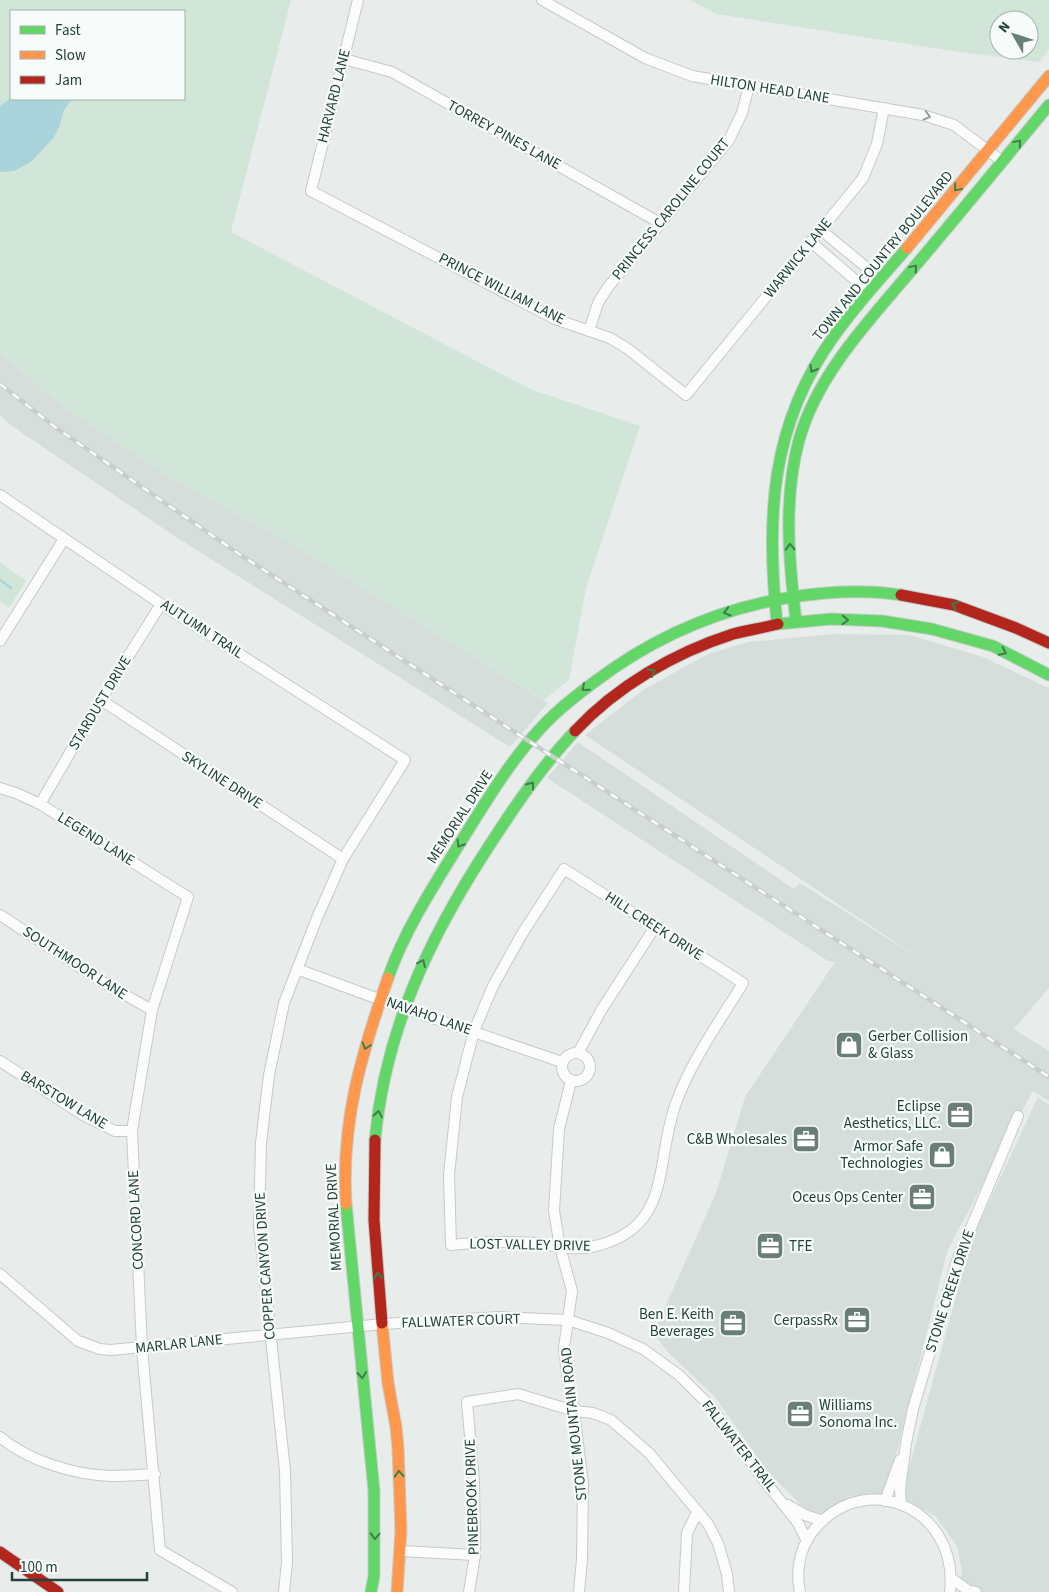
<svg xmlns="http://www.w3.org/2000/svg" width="1049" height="1592" viewBox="0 0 1049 1592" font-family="'Source Sans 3',sans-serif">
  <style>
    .built { fill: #d6dedb }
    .green { fill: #d1e6d8; fill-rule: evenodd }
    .water { fill: #a9d4db }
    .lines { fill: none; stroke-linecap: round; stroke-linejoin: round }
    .stream { stroke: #a9d4db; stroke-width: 2.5 }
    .street-casing { stroke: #c5cac8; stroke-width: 12 }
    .fast-casing { stroke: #c3cbc8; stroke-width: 13 }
    .slow-casing { stroke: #c3cbc8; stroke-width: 13 }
    .jam-casing { stroke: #c3cbc8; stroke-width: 13 }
    .street { stroke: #fcfcfc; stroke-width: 10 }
    .fast { stroke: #63d668; stroke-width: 11 }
    .slow { stroke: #ff974d; stroke-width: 11 }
    .jam { stroke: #b3261e; stroke-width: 11 }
    .rail-casing { stroke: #c9cdcc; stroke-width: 4.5 }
    .rail { stroke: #f7fbf9; stroke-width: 2.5; stroke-dasharray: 8; stroke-linecap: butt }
    .oneway { stroke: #909f9b }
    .oneway2 { stroke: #3d7d4c }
    .labels { text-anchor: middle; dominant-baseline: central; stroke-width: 4.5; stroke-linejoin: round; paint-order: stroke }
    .street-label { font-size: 15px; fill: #24423a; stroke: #f7fbf9 }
    .poi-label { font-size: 15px; fill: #24423a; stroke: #f7fbf9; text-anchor: end }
  </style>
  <rect width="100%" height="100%" fill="#e8edeb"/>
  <g class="built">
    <path d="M0,353L65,407L170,477L299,548L548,703L510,747L176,537L12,426L0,415Z"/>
    <path d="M834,634L910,635L983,657L1049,688V988L1014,1029L1049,1051V1101L1033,1091L948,1249L886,1494L852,1496L817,1515L802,1506L768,1472L715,1397L669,1353L653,1334L716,1193L745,1097L835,962L828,961L547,778L578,742L794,889L800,883L928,964L585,735L643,690L708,654L748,642Z"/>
    <path d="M1038,1097L1049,1105V1592H958L962,1571L957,1546L935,1516L901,1497L972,1238Z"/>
  </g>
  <g class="green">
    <path d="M0,0H291L231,232L530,389L640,426L586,588L569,680L544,700L299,548L170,477L65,407L0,353ZM11,11H184V99H11Z"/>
    <path d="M690,0H1049V49L1040,62L959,52L716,14ZM999,20H1029V50H999Z"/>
    <path d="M0,562L26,581L9,608L0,601Z"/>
  </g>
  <path class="water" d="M11,98L72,99L64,110L59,127L54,137L31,162L14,171L0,172V106Z"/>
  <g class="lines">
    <path class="stream" d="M0,580L11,588"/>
    <g class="street-casing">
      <g id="street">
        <path d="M358,0L311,191L555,319L610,338L628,349L686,395L863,178L877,144L884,108"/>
        <path d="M542,0L645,58L692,76L923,115L954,125L1002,161"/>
        <path d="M344,59L392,72L660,223"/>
        <path d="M811,242L861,285L869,280L872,272L821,230"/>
        <path d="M589,331L598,303L608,287L729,140L742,113L749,86"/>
        <path d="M0,495L161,604L405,760L343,859L317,918L284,1003L269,1075L261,1143L259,1225L285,1471L287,1562L284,1592"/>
        <path d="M0,641L64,539"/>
        <path d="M101,700L343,859"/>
        <path d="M0,788L16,793L40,804L188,897L152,1010L132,1131L142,1348L160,1550L232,1592"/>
        <path d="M40,804L101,700L161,604"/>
        <path d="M564,869L743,983C720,1021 691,1061 676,1103C654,1163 674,1230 591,1247C573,1251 552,1245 534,1243C506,1241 479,1242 451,1245L449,1175L457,1097L474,1031L493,986L522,934Z"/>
        <path d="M0,915L109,986L152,1010"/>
        <path d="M297,969L403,1008L562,1062"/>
        <path d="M578,1053L602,1009L655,927"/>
        <circle cx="576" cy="1067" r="14"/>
        <path d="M0,1061L83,1115L115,1131H132"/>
        <path d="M571,1081L559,1129L554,1211L560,1247L572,1291L564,1348L567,1375L574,1411L583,1484L582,1559L579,1592"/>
        <path d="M0,1274L78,1341L100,1349L111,1350L383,1324L499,1317L568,1320L608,1333L643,1349L679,1375L713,1409L760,1475L798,1523L807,1541"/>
        <path d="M0,1437C29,1461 74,1475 112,1476C126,1476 141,1475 155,1474"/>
        <path d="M885,1501L900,1460"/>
        <path d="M788,1505L805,1515L823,1521"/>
        <path d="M901,1505L900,1489L906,1443L913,1409L957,1261L1018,1116"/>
        <path d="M401,1551L475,1555"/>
        <path d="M951,1578L969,1591L976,1592"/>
        <path d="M469,1592L475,1555L474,1481L467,1402L518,1394L574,1411L593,1413L611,1420L649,1453L708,1524L718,1543L727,1574L729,1592"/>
        <path d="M684,1592L687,1533L698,1511"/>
        <path d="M800,1592C796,1575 799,1555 807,1540C854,1464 960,1503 950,1592"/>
      </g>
    </g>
    <g class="fast-casing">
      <g id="fast">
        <path d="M796,621C789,562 783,499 799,440C818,372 872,318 916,265C961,212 1005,158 1049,105"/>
        <path d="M777,623C766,518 770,425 834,336C856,305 882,277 907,248"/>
        <path d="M778,624L831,619L882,621L932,629L993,646L1049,675"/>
        <path d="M388,978C404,932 431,890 457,848C482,808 507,765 539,730C555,712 574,697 593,683C661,631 740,600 826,593C850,591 877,591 901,595"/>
        <path d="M375,1140C385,1031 429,938 489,846C515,806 542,766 575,731"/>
        <path d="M346,1204L374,1491V1576L371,1592"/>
      </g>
    </g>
    <g class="slow-casing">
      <g id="slow">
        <path d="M907,248L1049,76"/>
        <path d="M346,1204C341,1122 361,1055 388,978"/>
        <path d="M382,1323L388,1383L396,1427L398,1448L401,1531L397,1592"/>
      </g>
    </g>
    <g class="jam-casing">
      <g id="jam">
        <path d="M901,595L954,605L1016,628L1049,643"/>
        <path d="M575,731C617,686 674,653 733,634C748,630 763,628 778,624"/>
        <path d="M375,1140L374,1220L382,1323"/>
        <path d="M0,1552L58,1592"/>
      </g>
    </g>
    <use href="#street" class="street"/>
    <use href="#fast" class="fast"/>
    <use href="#slow" class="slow"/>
    <use href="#jam" class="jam"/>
    <g class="rail-casing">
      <path id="rail" d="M0,384L55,427L239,554L1049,1077"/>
    </g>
    <use href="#rail" class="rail"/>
  </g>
  <defs><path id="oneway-chevron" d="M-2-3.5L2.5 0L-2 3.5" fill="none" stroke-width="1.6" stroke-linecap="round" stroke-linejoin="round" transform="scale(1.25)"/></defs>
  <use class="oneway" href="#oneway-chevron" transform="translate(927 116) rotate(15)"/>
  <g class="oneway2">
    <use href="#oneway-chevron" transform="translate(1018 143) rotate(-50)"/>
    <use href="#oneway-chevron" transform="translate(957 188) rotate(130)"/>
    <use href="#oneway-chevron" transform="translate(914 268) rotate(-50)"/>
    <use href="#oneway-chevron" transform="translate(813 369) rotate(120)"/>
    <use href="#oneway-chevron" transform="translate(790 547) rotate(-93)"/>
    <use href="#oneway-chevron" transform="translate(955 605) rotate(-160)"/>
    <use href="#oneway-chevron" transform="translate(727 612) rotate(164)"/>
    <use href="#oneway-chevron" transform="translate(845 620) rotate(2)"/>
    <use href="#oneway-chevron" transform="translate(1003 652) rotate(26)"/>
    <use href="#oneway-chevron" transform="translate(652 672) rotate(-29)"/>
    <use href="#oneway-chevron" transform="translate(585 688) rotate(139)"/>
    <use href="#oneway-chevron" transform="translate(531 785) rotate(-54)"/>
    <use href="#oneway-chevron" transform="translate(460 844) rotate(122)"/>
    <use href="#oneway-chevron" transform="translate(422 963) rotate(-65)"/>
    <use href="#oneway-chevron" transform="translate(366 1046) rotate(108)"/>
    <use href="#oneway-chevron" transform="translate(378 1114) rotate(-81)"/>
    <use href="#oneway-chevron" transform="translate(378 1276) rotate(-95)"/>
    <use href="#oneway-chevron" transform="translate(362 1375) rotate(84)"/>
    <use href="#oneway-chevron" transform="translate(399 1474) rotate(-94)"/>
    <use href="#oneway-chevron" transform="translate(375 1536) rotate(92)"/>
  </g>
  <defs>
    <g id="shop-square" transform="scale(1.4375)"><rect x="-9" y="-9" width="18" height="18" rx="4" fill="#697e78" stroke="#f7fbf9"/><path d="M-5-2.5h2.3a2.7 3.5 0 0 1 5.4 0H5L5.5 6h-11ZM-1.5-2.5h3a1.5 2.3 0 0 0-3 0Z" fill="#fff"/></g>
    <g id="office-square" transform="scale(1.4375)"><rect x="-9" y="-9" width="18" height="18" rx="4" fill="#697e78" stroke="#f7fbf9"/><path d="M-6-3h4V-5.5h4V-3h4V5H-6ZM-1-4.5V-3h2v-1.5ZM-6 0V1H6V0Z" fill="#fff"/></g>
  </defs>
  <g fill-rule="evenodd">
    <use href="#shop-square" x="849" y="1045"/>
    <use href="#office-square" x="960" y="1115"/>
    <use href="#office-square" x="806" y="1139"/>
    <use href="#shop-square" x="942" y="1155"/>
    <use href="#office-square" x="922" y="1197"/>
    <use href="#office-square" x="770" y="1246"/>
    <use href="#office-square" x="857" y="1320"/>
    <use href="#office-square" x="733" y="1323"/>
    <use href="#office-square" x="800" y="1414"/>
  </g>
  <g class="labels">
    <g class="street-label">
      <text transform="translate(770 89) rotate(9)">HILTON HEAD LANE</text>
      <text transform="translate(334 96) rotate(-76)">HARVARD LANE</text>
      <text transform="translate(504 135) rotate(29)">TORREY PINES LANE</text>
      <text transform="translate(671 209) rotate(-51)">PRINCESS CAROLINE COURT</text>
      <text transform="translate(883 256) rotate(-51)">TOWN AND COUNTRY BOULEVARD</text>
      <text transform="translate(798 258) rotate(-51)">WARWICK LANE</text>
      <text transform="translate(502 289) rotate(27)">PRINCE WILLIAM LANE</text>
      <text transform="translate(202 629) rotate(33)">AUTUMN TRAIL</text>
      <text transform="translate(100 703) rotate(-59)">STARDUST DRIVE</text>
      <text transform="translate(222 780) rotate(33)">SKYLINE DRIVE</text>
      <text transform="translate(460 817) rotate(-57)">MEMORIAL DRIVE</text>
      <text transform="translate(96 839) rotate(32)">LEGEND LANE</text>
      <text transform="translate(654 926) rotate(33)">HILL CREEK DRIVE</text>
      <text transform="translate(75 963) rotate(33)">SOUTHMOOR LANE</text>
      <text transform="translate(429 1016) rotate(19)">NAVAHO LANE</text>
      <text transform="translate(64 1100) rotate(31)">BARSTOW LANE</text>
      <text transform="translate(334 1217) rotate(-93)">MEMORIAL DRIVE</text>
      <text transform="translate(136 1220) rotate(-93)">CONCORD LANE</text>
      <text transform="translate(530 1245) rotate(1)">LOST VALLEY DRIVE</text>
      <text transform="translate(265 1266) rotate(-94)">COPPER CANYON DRIVE</text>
      <text transform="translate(950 1291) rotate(-72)">STONE CREEK DRIVE</text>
      <text transform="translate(461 1321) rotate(-2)">FALLWATER COURT</text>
      <text transform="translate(179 1344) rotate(-6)">MARLAR LANE</text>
      <text transform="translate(574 1424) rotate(-96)">STONE MOUNTAIN ROAD</text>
      <text transform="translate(739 1446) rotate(52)">FALLWATER TRAIL</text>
      <text transform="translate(472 1497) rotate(-92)">PINEBROOK DRIVE</text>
    </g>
    <g class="poi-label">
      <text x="868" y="1036" text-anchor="start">Gerber Collision<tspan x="868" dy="17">&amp; Glass</tspan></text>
      <text x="941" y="1106">Eclipse<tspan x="941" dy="17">Aesthetics, LLC.</tspan></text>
      <text x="787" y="1139">C&amp;B Wholesales</text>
      <text x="923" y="1146">Armor Safe<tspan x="923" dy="17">Technologies</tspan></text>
      <text x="903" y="1197">Oceus Ops Center</text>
      <text x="789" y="1246" text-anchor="start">TFE</text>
      <text x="714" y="1314">Ben E. Keith<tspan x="714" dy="17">Beverages</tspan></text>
      <text x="838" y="1320">CerpassRx</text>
      <text x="819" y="1405" text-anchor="start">Williams<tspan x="819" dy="17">Sonoma Inc.</tspan></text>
    </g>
  </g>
  <rect x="10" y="10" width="175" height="90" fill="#f7fbf9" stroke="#a3b1ad"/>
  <rect x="20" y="26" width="25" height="8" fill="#63d668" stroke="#a3b1ad"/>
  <text x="55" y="35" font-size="15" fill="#24423a">Fast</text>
  <rect x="20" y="51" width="25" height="8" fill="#ff974d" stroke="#a3b1ad"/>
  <text x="55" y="60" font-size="15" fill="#24423a">Slow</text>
  <rect x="20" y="76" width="25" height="8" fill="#b3261e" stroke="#a3b1ad"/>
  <text x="55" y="85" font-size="15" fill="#24423a">Jam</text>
  <g transform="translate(1014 35) rotate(309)"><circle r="24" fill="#f7fbf9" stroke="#a3b1ad"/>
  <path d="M0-4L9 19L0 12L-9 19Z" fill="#697e78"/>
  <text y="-8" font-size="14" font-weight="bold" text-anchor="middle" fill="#24423a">N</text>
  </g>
  <path d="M12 1572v8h135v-8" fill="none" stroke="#24423a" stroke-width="2.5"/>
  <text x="20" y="1572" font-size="15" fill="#24423a" stroke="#f7fbf9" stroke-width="4" paint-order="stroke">100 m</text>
</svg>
